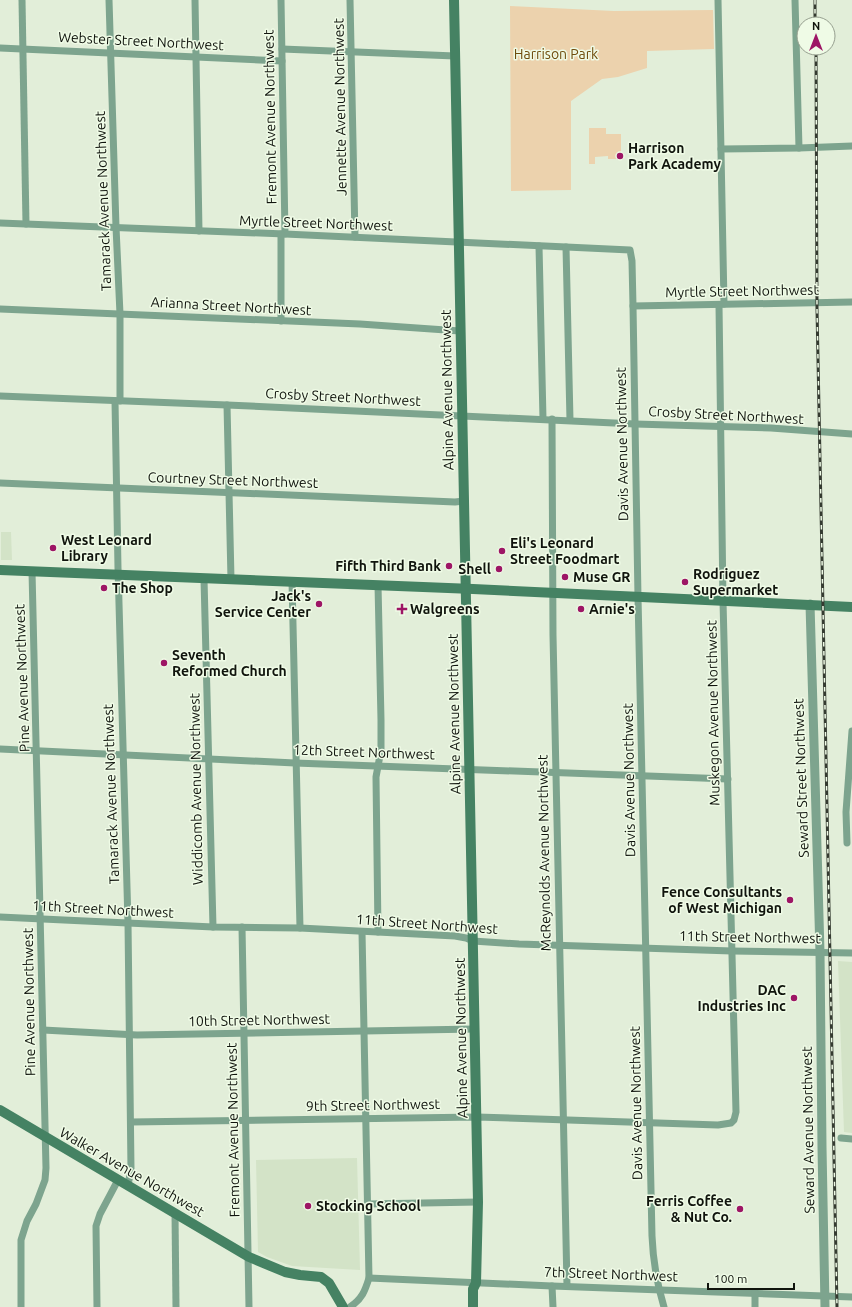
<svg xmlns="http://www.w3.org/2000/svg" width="852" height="1307" viewBox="0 0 852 1307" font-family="Ubuntu,sans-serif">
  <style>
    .built { fill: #d3e3c7 }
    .green { fill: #ecd2ad }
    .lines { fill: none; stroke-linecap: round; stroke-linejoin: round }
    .minor { stroke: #7da48e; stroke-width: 7 }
    .tertiary { stroke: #7da48e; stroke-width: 9 }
    .secondary { stroke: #458263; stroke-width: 10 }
    .rail-casing { stroke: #343a30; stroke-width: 3 }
    .rail { stroke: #effbe6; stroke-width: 1.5; stroke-dasharray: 4.5; stroke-linecap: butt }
    .poi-dot { fill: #9d1565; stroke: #effbe6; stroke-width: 1.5 }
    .labels { text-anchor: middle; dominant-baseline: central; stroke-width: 3; stroke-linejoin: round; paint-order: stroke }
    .street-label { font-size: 14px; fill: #10140d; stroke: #effbe6 }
    .park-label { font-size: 14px; fill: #6f4c0c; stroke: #effbe6 }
    .poi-label { font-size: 14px; font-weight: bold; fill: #10140d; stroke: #effbe6; text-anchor: start }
  </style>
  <rect width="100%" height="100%" fill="#e2eed9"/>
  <g class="built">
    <path d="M1,532H11L12,560H1Z"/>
    <path d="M838,961L852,962V1133L844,1132Z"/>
    <path d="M357,1158L360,1270L292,1266L267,1257L258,1252L256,1160Z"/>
  </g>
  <g class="green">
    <path d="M510,6L614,11L713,10L714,49L647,51V68L618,77L602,79L571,101V190L511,191Z"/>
    <path d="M589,128H606V134H621V159H608V156L595,157V164H589Z"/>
  </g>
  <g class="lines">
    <g class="minor">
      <path d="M22,0L26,224"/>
      <path d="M109,0L116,227L120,314V401"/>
      <path d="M195,0L199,231"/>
      <path d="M281,0L285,234"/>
      <path d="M350,0L355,237"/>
      <path d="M718,0L724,304"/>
      <path d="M795,0L799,148"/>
      <path d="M0,48L282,61"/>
      <path d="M282,49L455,56"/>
      <path d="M721,149L799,148L852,146"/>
      <path d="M0,223L285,234L630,250L632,261L633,306L638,597L652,1236C653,1260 657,1284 664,1307"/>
      <path d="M281,234V321"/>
      <path d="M539,246L543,419"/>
      <path d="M566,247L570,420"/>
      <path d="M633,306L852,302"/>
      <path d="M0,309L360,324L460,331"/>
      <path d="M0,396L227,405L635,424L771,428L852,434"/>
      <path d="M115,401L118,568L128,923L131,1169L128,1185"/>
      <path d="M227,405L231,579"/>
      <path d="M552,419L553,635L567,1286"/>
      <path d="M0,483L455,502L464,501"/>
      <path d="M204,579L213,927"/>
      <path d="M292,581L300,928"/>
      <path d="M378,585L381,720V750L376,777L378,932"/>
      <path d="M0,749L295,763L728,779"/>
      <path d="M847,843L846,812L852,731"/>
      <path d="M0,917L213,927L300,928L455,936L466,938L473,941L519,944L732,951L852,953"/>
      <path d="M242,927L249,1307"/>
      <path d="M43,1030L137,1035L475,1029"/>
      <path d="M131,1122L477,1117L718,1125L731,1123L734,1120L736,1112L723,601L719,305"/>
      <path d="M841,1138L852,1139"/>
      <path d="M368,1204L478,1202"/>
      <path d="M175,1213L176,1307"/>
      <path d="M369,1278L552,1286L852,1297"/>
      <path d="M552,1286L553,1307"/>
      <path d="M755,1293V1307"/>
      <path d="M21,1307V1240L27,1221L36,1204L45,1180L46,1168L32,571"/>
      <path d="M97,1307L96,1226L100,1214L118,1180"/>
      <path d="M350,1307C362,1299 365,1291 369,1278L362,932"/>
    </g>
    <path class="tertiary" d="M810,604L820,952L822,1147L825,1307"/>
    <g class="secondary">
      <path d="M454,0L478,1202L476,1283L473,1289V1307"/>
      <path d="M0,570L473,589L852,607"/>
      <path d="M0,1110L249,1257L285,1272L300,1275L321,1277L329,1283L343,1307"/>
    </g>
    <g class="rail-casing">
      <g id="rail">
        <path d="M815,0V24"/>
        <path d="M816,48L817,309L837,1307"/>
      </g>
    </g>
    <use href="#rail" class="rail"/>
  </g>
  <g class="poi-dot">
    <circle cx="620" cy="156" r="4"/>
    <circle cx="53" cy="548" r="4"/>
    <circle cx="502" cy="551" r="4"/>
    <circle cx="449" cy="566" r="4"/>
    <circle cx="499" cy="569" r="4"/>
    <circle cx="565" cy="577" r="4"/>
    <circle cx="685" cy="582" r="4"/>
    <circle cx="104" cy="588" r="4"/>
    <circle cx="319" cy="604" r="4"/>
    <path d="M400 603h4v4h4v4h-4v4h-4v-4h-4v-4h4z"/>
    <circle cx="581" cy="609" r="4"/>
    <circle cx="164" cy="663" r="4"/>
    <circle cx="790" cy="900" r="4"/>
    <circle cx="794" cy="998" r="4"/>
    <circle cx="308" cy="1206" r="4"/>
    <circle cx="740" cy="1209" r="4"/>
  </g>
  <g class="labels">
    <g class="street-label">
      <text transform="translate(141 41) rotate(3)">Webster Street Northwest</text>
      <text transform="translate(340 107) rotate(-91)">Jennette Avenue Northwest</text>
      <text transform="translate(270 117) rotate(-91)">Fremont Avenue Northwest</text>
      <text transform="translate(103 201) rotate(-92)">Tamarack Avenue Northwest</text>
      <text transform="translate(316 223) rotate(2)">Myrtle Street Northwest</text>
      <text transform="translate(742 291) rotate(-1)">Myrtle Street Northwest</text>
      <text transform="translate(231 306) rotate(3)">Arianna Street Northwest</text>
      <text transform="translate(447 390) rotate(-91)">Alpine Avenue Northwest</text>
      <text transform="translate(343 397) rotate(3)">Crosby Street Northwest</text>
      <text transform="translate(726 415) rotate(3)">Crosby Street Northwest</text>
      <text transform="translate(622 444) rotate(-91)">Davis Avenue Northwest</text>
      <text transform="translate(233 480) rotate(2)">Courtney Street Northwest</text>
      <text transform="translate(22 678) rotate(-92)">Pine Avenue Northwest</text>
      <text transform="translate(713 713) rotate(-91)">Muskegon Avenue Northwest</text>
      <text transform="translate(454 714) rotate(-91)">Alpine Avenue Northwest</text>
      <text transform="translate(364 752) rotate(2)">12th Street Northwest</text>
      <text transform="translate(801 778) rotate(-92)">Seward Street Northwest</text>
      <text transform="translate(629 780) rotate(-91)">Davis Avenue Northwest</text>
      <text transform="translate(196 789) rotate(-91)">Widdicomb Avenue Northwest</text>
      <text transform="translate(111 794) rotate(-92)">Tamarack Avenue Northwest</text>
      <text transform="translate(544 853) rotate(-91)">McReynolds Avenue Northwest</text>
      <text transform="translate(103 909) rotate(3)">11th Street Northwest</text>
      <text transform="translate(427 924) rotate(4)">11th Street Northwest</text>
      <text transform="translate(750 937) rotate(1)">11th Street Northwest</text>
      <text transform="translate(29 1002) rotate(-91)">Pine Avenue Northwest</text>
      <text transform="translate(259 1020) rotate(-1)">10th Street Northwest</text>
      <text transform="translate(461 1038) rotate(-91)">Alpine Avenue Northwest</text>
      <text transform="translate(636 1103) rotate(-91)">Davis Avenue Northwest</text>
      <text transform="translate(373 1105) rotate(-1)">9th Street Northwest</text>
      <text transform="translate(233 1130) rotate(-91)">Fremont Avenue Northwest</text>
      <text transform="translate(808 1130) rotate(-91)">Seward Avenue Northwest</text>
      <text transform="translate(132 1172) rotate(30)">Walker Avenue Northwest</text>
      <text transform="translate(611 1274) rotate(2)">7th Street Northwest</text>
    </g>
    <g class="park-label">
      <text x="556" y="54">Harrison Park</text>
    </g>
    <g class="poi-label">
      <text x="628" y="148">Harrison<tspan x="628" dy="16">Park Academy</tspan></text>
      <text x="61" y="540">West Leonard<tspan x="61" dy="16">Library</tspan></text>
      <text x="510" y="543">Eli's Leonard<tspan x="510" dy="16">Street Foodmart</tspan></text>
      <text x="441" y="566" text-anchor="end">Fifth Third Bank</text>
      <text x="491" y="569" text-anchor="end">Shell</text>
      <text x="693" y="574">Rodriguez<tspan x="693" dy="16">Supermarket</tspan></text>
      <text x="573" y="577">Muse GR</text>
      <text x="112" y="588">The Shop</text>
      <text x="311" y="596" text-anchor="end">Jack's<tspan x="311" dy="16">Service Center</tspan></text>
      <text x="410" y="609">Walgreens</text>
      <text x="589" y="609">Arnie's</text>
      <text x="172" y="655">Seventh<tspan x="172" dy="16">Reformed Church</tspan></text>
      <text x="782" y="892" text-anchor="end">Fence Consultants<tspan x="782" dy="16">of West Michigan</tspan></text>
      <text x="786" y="990" text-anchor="end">DAC<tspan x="786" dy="16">Industries Inc</tspan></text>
      <text x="732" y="1201" text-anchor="end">Ferris Coffee<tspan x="732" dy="16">&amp; Nut Co.</tspan></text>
      <text x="316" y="1206">Stocking School</text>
    </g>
  </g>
  <g transform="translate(816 36)"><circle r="19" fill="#effbe6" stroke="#969f8f"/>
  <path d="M0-3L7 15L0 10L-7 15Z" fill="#9d1565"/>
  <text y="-6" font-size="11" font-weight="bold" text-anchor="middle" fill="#10140d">N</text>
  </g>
  <path d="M708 1283v6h86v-6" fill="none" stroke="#10140d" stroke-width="2"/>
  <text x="714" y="1283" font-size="12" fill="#10140d" stroke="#effbe6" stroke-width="3" paint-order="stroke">100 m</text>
</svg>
